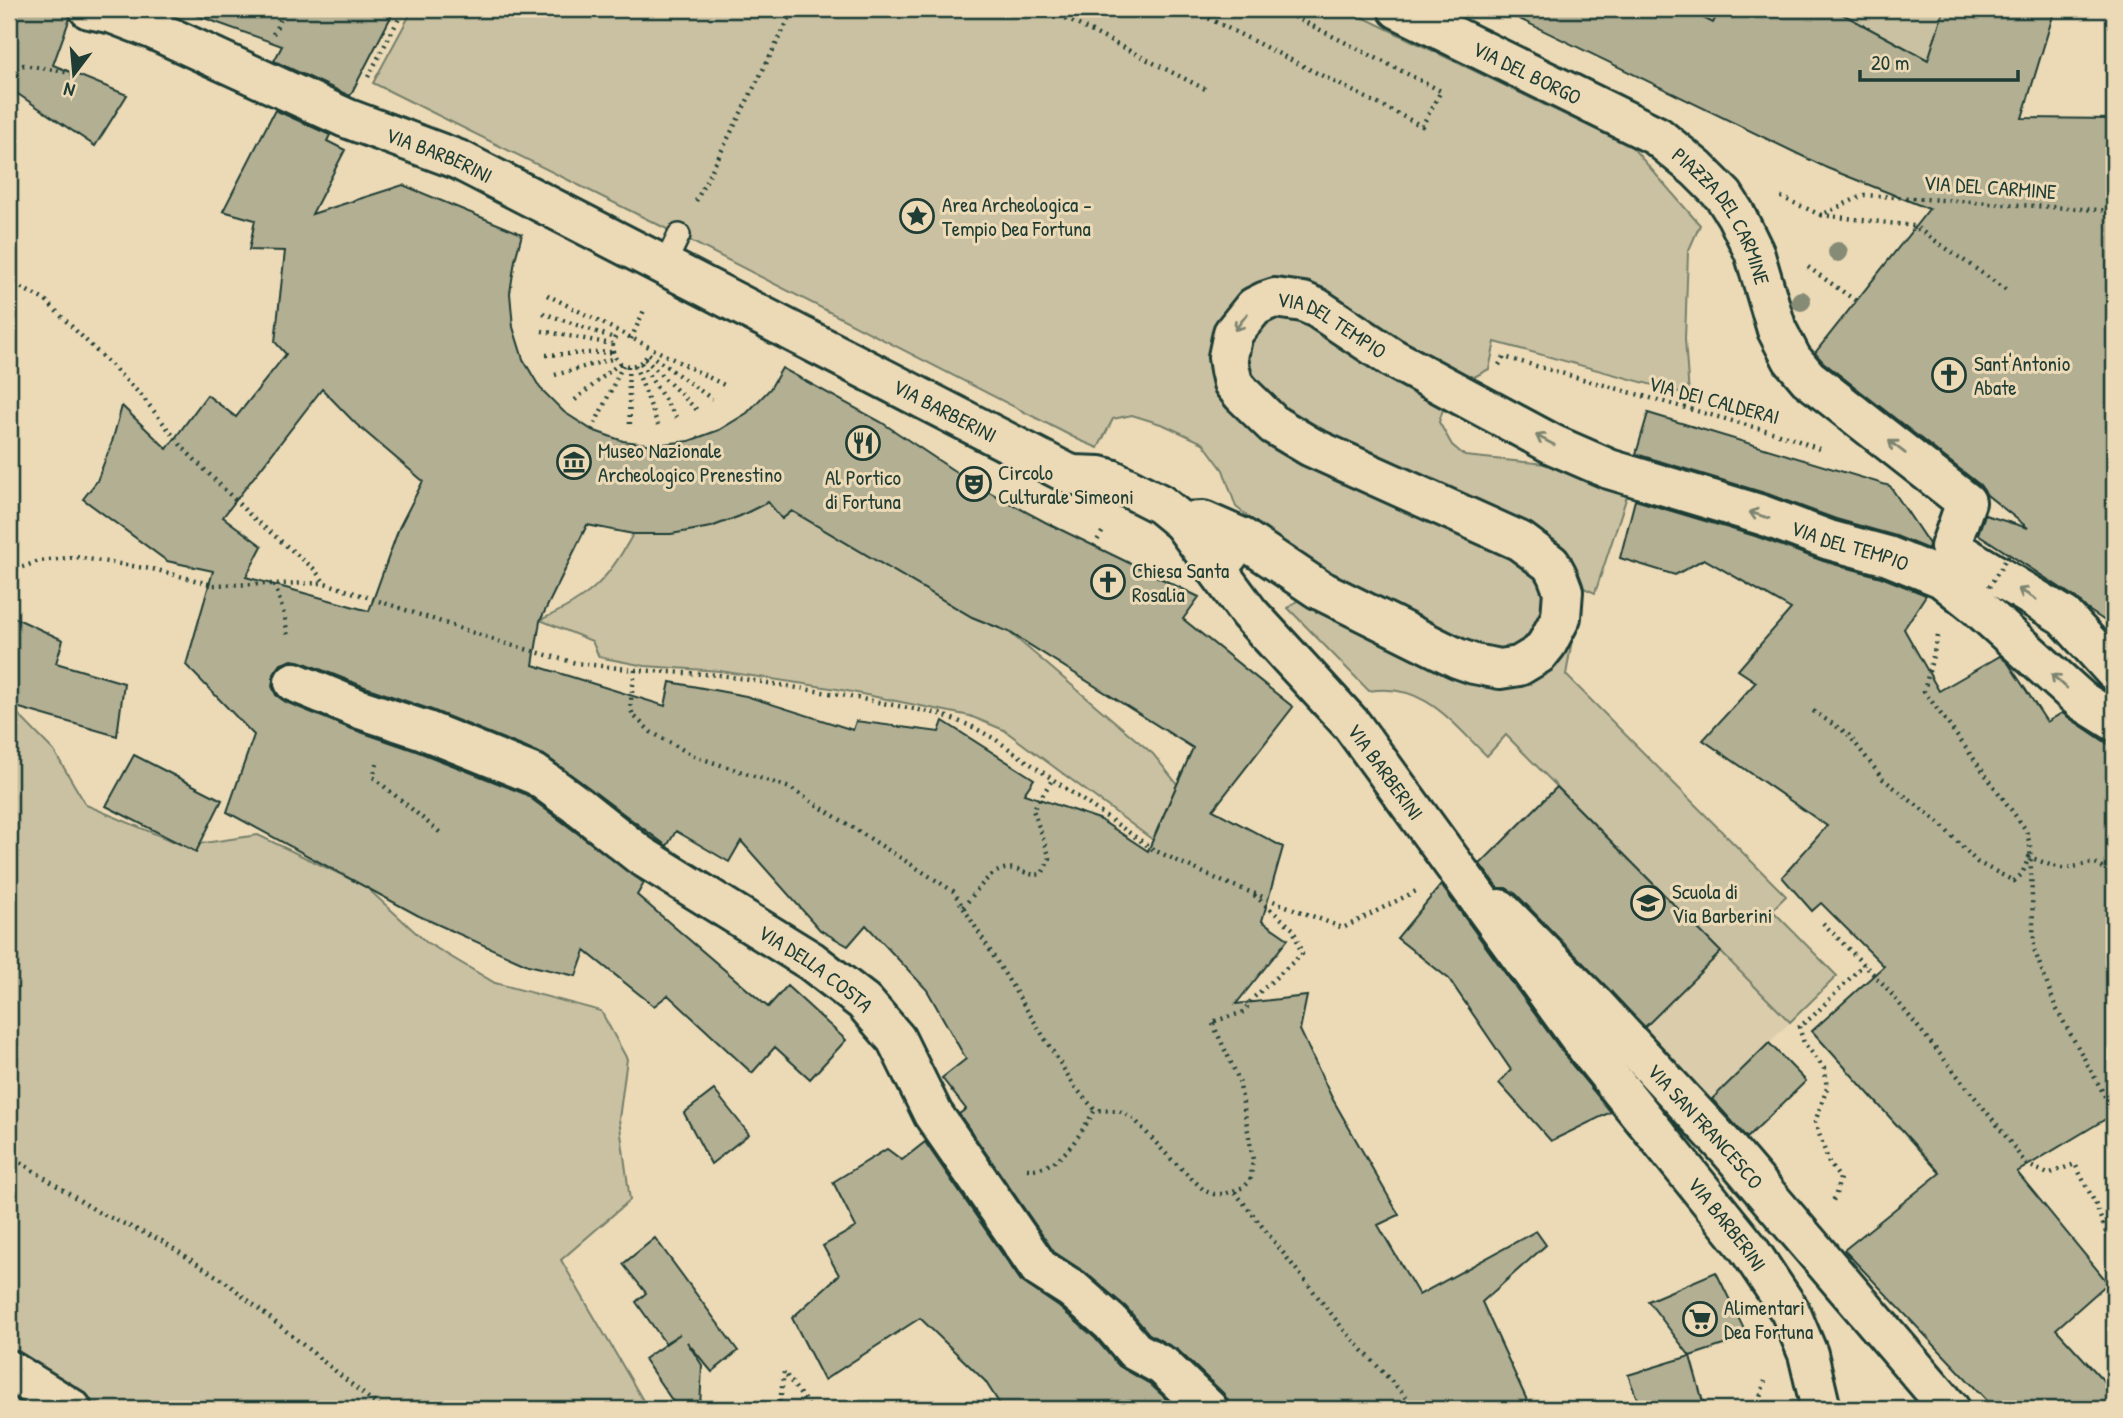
<svg xmlns="http://www.w3.org/2000/svg" width="2123" height="1418" viewBox="0 0 2123 1418" font-family="'Patrick Hand',sans-serif">
  <style>
    .built { fill: #dbcdac }
    .green { fill: #cac1a2; stroke: #747f6b; stroke-width: 2 }
    .building { fill: #b3af93; stroke: #1f3d34; stroke-width: 2; fill-rule: evenodd }
    .lines { fill: none; stroke-linecap: round; stroke-linejoin: round }
    .lane-casing { stroke: #1f3d34; stroke-width: 26 }
    .street-casing { stroke: #1f3d34; stroke-width: 44 }
    .secondary-casing { stroke: #1f3d34; stroke-width: 44 }
    .path { stroke: #1f3d34; stroke-width: 4.5; stroke-dasharray: 2 5; stroke-linecap: butt }
    .lane { stroke: #ecdab7; stroke-width: 21 }
    .street { stroke: #ecdab7; stroke-width: 38 }
    .secondary { stroke: #ecdab7; stroke-width: 38 }
    .path-bridge { stroke: #1f3d34; stroke-width: 4.5; stroke-dasharray: 2 5; stroke-linecap: butt }
    .tree { fill: #858b75 }
    .oneway { stroke: #7b846f }
    .labels { text-anchor: middle; dominant-baseline: central; stroke-width: 6; stroke-linejoin: round; paint-order: stroke }
    .street-label { font-size: 21px; fill: #1f3d34; stroke: #ecdab7 }
    .poi-label { font-size: 21px; fill: #1f3d34; stroke: #ecdab7; text-anchor: start }
  </style>
  <rect width="100%" height="100%" fill="#ecdab7"/>
  <filter id="ink" filterUnits="userSpaceOnUse"><feTurbulence type="fractalNoise" baseFrequency=".0143" numOctaves="2"/><feDisplacementMap in="SourceGraphic" scale="14" xChannelSelector="R" yChannelSelector="G"/><feConvolveMatrix kernelMatrix="1 2 1 2 8 2 1 2 1" color-interpolation-filters="sRGB"/></filter>
  <g filter="url(#ink)">
    <path class="built" d="M1506,735L1786,896L1772,910L1837,976L1769,1043L1806,1081L1744,1141L1480,864L1557,787Z"/>
    <g class="green">
      <path d="M413,9H1346L1632,147L1700,225L1688,252L1685,339L1689,395L1495,342L1489,369C1462,383 1447,391 1439,422L1452,445L1465,456L1565,466L1628,493L1595,593L1577,585L1575,622L1566,675L1786,896L1772,910L1837,976L1790,1022L1506,735L1487,756C1451,722 1424,682 1369,691L1288,608L1303,596L1301,559L1236,507L1223,470L1203,443L1164,425L1132,415L1113,419L1098,448L1079,440L679,235L373,83Z"/>
      <path d="M1685,9H1720L1713,23Z"/>
      <path d="M1833,9H1944L1939,26L1956,75Z"/>
      <path d="M768,502L782,519L792,511L972,617L1009,632L1153,754L1177,784L1153,840L1004,730L970,716L837,689L720,671L645,666L599,657L592,641L540,620C589,599 608,580 633,534L711,527L740,516Z"/>
      <path d="M9,705L54,751L86,805L184,846L258,835L365,886L426,942L495,983L601,1011L627,1059L619,1119L630,1200L561,1260L648,1409H9Z"/>
    </g>
    <g class="building">
      <path d="M9,9H68L70,18L53,65L127,95L95,146L9,88Z"/>
      <path d="M194,9H395L350,96L274,61L282,46L193,14Z"/>
      <path d="M1499,9H1685L1713,23L1720,9H1833L1928,60L1944,9H2055L2022,118L2114,119V627L2087,609L2076,598L1978,534L1985,515L2028,528L1987,495L1980,485L1823,362L1815,353L1929,209L1827,168Z"/>
      <path d="M275,110L330,135L327,141L345,150L312,214L403,185L522,234L515,260L510,293L513,327L523,359L540,388L564,412L592,430L623,441L655,445L689,441L719,430L747,413L770,389L782,368L881,422L974,484L1047,523L1199,597L1183,619L1293,707L1213,810L1283,847L1262,921L1288,939L1236,1004L1307,996L1300,1030L1332,1098L1399,1215L1378,1225L1419,1295L1536,1231L1546,1245L1482,1302L1531,1409H1229V1402L1223,1393L1178,1350L1149,1334L1126,1307L1086,1273L1054,1252L959,1114L966,1109L942,1078L966,1059L927,990L866,925L848,946L820,930L741,841L729,862L676,831L667,846L544,755L432,710L365,687L302,662L292,660L281,664L274,674L272,686L276,695L286,702L349,728L416,751L525,794L644,883L637,895L768,1007L787,986L846,1040L810,1079L775,1047L752,1073L668,995L654,1006L585,951L576,976L528,965L419,916L227,812L254,735L186,665L213,571L167,561L83,499L97,481L112,442L122,406L167,449L207,395L236,417L286,354L275,342L285,251L249,250L255,220L223,211ZM322,389L356,424L423,481L399,528L369,611L246,577L262,546L223,517ZM768,502L782,519L792,511L972,617L1009,632L1193,748L1148,851L1099,819L1024,794L1034,779L943,721L939,732L856,721L853,730L746,696L670,682L665,706L533,665L540,621L587,525L633,534H671L711,527L740,516Z"/>
      <path d="M1648,413L1890,486L1929,544L1928,549L1896,536L1836,519L1768,494L1636,454Z"/>
      <path d="M1635,500L1755,536L1823,561L1881,577L1926,595L1904,629L1939,691L2000,656L2008,663L2047,722L2062,713L2114,748V1114L2017,1172L2108,1283L2056,1329L2114,1392V1409H1995L1844,1250L1940,1173L1812,1031L1884,966L1821,903L1812,911L1782,877L1827,826L1703,740L1756,682L1738,670L1791,609L1704,559L1675,575L1620,558Z"/>
      <path d="M9,615L63,640L56,663L124,683L117,736L9,705Z"/>
      <path d="M134,755L222,800L196,852L106,806Z"/>
      <path d="M1557,787L1721,952L1645,1027L1516,894L1506,888H1498L1480,864Z"/>
      <path d="M1441,885L1572,1065L1611,1112L1551,1141L1499,1083L1511,1070L1449,979L1397,938Z"/>
      <path d="M1769,1043L1806,1081L1747,1138L1712,1099Z"/>
      <path d="M714,1090L749,1134L711,1164L684,1113Z"/>
      <path d="M925,1142L1021,1281L1059,1307L1095,1338L1119,1366L1150,1384L1177,1409H1003L985,1381L920,1318L824,1380L792,1318L839,1275L823,1246L856,1227L833,1182L887,1149L902,1160Z"/>
      <path d="M655,1238L738,1351L712,1372L687,1342L702,1365L700,1409H678L644,1359L680,1334L665,1343L636,1302L646,1293L623,1264Z"/>
      <path d="M1716,1272L1748,1337L1690,1356L1648,1301Z"/>
      <path d="M1690,1356L1705,1409H1641L1628,1375Z"/>
    </g>
    <g class="lines">
      <g class="lane-casing">
        <path id="lane" d="M664,266L679,235"/>
      </g>
      <g class="street-casing">
        <g id="street">
          <path id="s1" d="M1398,9L1657,136L1697,169L1724,196L1736,215L1754,252L1777,330L1792,359L1808,378L1966,502L1950,547L2064,616L2114,671"/>
          <path d="M1182,522L1203,521L1242,538"/>
          <path id="s2" d="M1217,569L1242,538L1318,589L1457,658L1474,664L1500,669L1519,666L1539,654L1547,644L1561,617L1563,591L1557,575L1551,564L1520,541L1311,447L1274,425L1242,394L1233,383L1230,370L1228,357L1233,333L1254,307L1266,301L1275,298L1303,302L1317,308L1392,358L1554,445L1609,469L1762,515L1829,540L1888,556L1942,578L1977,606L2082,701L2114,721"/>
          <path id="s3" d="M294,682L357,708L424,730L536,775L577,805L640,855L811,961L864,1002L896,1039L933,1114L1039,1268L1072,1289L1111,1323L1135,1351L1163,1366L1208,1409"/>
          <path id="s4" d="M1500,909L1594,1004L1727,1148L1950,1409"/>
        </g>
      </g>
      <g class="secondary-casing">
        <g id="secondary">
          <path id="s5" d="M89,9L113,14L152,29L346,118L459,160L1065,472L1073,475L1100,476L1111,479L1160,504L1182,522L1249,613L1352,725L1590,1052L1748,1248L1790,1311L1808,1354L1821,1409"/>
          <path d="M9,1370L72,1409"/>
        </g>
      </g>
      <g class="path">
        <path d="M1047,9L1205,89"/>
        <path d="M1190,9L1422,126L1441,91L1279,9"/>
        <path d="M273,34L286,9"/>
        <path d="M9,70L24,65L71,73L81,54"/>
        <path d="M368,77L404,9"/>
        <path d="M1781,197L1821,215L1864,195L2114,211"/>
        <path d="M696,201L794,9"/>
        <path d="M1821,215L1914,226L2008,291"/>
        <path d="M1808,267L1856,301"/>
        <path d="M9,281L46,301L141,395L183,448L252,517L313,568L325,583"/>
        <path d="M547,295L724,385"/>
        <path d="M543,313L614,338"/>
        <path d="M542,331L612,344"/>
        <path d="M615,337C604,363 634,378 649,353"/>
        <path d="M631,339L645,308"/>
        <path d="M649,354L712,399"/>
        <path d="M546,355L612,352"/>
        <path d="M645,359L697,410"/>
        <path d="M641,363L678,420"/>
        <path d="M635,365L658,425"/>
        <path d="M1499,365L1504,357L1786,436L1819,449"/>
        <path d="M628,366L630,426"/>
        <path d="M555,375L615,358"/>
        <path d="M575,400L620,363"/>
        <path d="M592,430L623,365"/>
        <path d="M1094,546L1104,529"/>
        <path d="M9,572L39,561L76,557L157,570L213,585L325,583L507,644L576,663L635,670L719,675L841,695L940,714L971,726L995,739L1154,850L1219,880L1343,928L1416,891"/>
        <path d="M275,585L285,618L288,639"/>
        <path d="M1938,636L1924,691L2026,830L2030,845L2034,949L2056,1008L2104,1094L2114,1120"/>
        <path d="M635,670L630,707L633,715L651,732L694,756L790,788L953,891L1075,1087L1095,1110L1119,1111L1134,1119L1169,1157L1205,1191L1214,1194H1224L1244,1187L1250,1181L1253,1160L1239,1080L1212,1022L1244,1012L1252,999L1302,954L1293,929L1254,895"/>
        <path d="M1813,711L1848,734L1883,779L1937,821L1977,862L2014,881L2022,874L2029,857C2039,860 2052,867 2062,868C2088,868 2090,853 2114,878"/>
        <path d="M377,764L373,777L443,835"/>
        <path d="M963,907C977,892 992,864 1015,869C1025,872 1031,876 1042,874L1050,858L1033,810L1052,780"/>
        <path d="M1823,923L1885,986L1998,1126L2026,1164L2048,1174L2075,1164L2095,1203L2114,1253"/>
        <path d="M9,1155L98,1212L162,1241L227,1283L382,1409"/>
        <path d="M1027,1169C1061,1171 1079,1135 1095,1110"/>
        <path d="M1235,1192L1344,1330L1417,1409"/>
        <path d="M1833,1200L1835,1198L1840,1178L1829,1163L1815,1122L1827,1088L1824,1068L1804,1043L1799,1027L1813,1016L1864,964"/>
        <path d="M779,1409L784,1372L811,1409"/>
        <path d="M1756,1409L1765,1381"/>
      </g>
      <use href="#lane" class="lane"/>
      <use href="#street" class="street"/>
      <use href="#secondary" class="secondary"/>
      <path class="path-bridge" d="M1989,587L2009,555"/>
    </g>
    <g class="tree">
      <circle cx="1838" cy="252" r="10"/>
      <circle cx="1801" cy="301" r="10"/>
    </g>
    <defs><path id="oneway-shaft" d="M-6 0H5M1.5-3L5.5 0L1.5 3" fill="none" stroke-width="1.6" stroke-linecap="round" stroke-linejoin="round" transform="scale(1.75)"/></defs>
    <g class="oneway">
      <use href="#oneway-shaft" transform="translate(1241 322) rotate(127)"/>
      <use href="#oneway-shaft" transform="translate(1545 440) rotate(-152)"/>
      <use href="#oneway-shaft" transform="translate(1897 447) rotate(-142)"/>
      <use href="#oneway-shaft" transform="translate(1759 515) rotate(-162)"/>
      <use href="#oneway-shaft" transform="translate(2027 594) rotate(-149)"/>
      <use href="#oneway-shaft" transform="translate(2059 681) rotate(-138)"/>
    </g>
  </g>
  <defs>
    <g id="sight-ring" transform="scale(1.75)"><circle r="9.5" fill="#ecdab7" stroke="#1f3d34" stroke-width="1.5"/><path d="M0-6L1.8-2.2L6-1.7L2.9 1.2L3.7 5.4L0 3.3L-3.7 5.4L-2.9 1.2L-6-1.7L-1.8-2.2Z" fill="#1f3d34"/></g>
    <g id="church-ring" transform="scale(1.75)"><circle r="9.5" fill="#ecdab7" stroke="#1f3d34" stroke-width="1.5"/><path d="M-1.2-6h2.4v3.5h3.3v2.4h-3.3V6h-2.4V-.1h-3.3v-2.4h3.3Z" fill="#1f3d34"/></g>
    <g id="restaurant-ring" transform="scale(1.75)"><circle r="9.5" fill="#ecdab7" stroke="#1f3d34" stroke-width="1.5"/><path d="M-5-6h1v4h1v-4h1v4h1v-4h1v5L-1.5 .5V6h-2V.5L-5-1ZM5-6V6H3V1.5H1.5Q1.5-4 5-6Z" fill="#1f3d34"/></g>
    <g id="museum-ring" transform="scale(1.75)"><circle r="9.5" fill="#ecdab7" stroke="#1f3d34" stroke-width="1.5"/><path d="M0-6L6-3V-2H-6V-3ZM-5-1h2V3h-2ZM-1-1h2V3h-2ZM3-1h2V3H3ZM-6 4H6V6H-6Z" fill="#1f3d34"/></g>
    <g id="theatre-ring" transform="scale(1.75)"><circle r="9.5" fill="#ecdab7" stroke="#1f3d34" stroke-width="1.5"/><path d="M-5-5.5Q0-4 5-5.5V0Q5 5 0 6Q-5 5-5 0ZM-3.3-2.5H-1v1.5H-3.3ZM1-2.5H3.3v1.5H1ZM-2.8 1Q0 5.5 2.8 1Z" fill="#1f3d34"/></g>
    <g id="school-ring" transform="scale(1.75)"><circle r="9.5" fill="#ecdab7" stroke="#1f3d34" stroke-width="1.5"/><path d="M0-5L7-2L0 1L-7-2ZM-4 1L0 2.5L4 1V4Q0 6-4 4Z" fill="#1f3d34"/></g>
    <g id="supermarket-ring" transform="scale(1.75)"><circle r="9.5" fill="#ecdab7" stroke="#1f3d34" stroke-width="1.5"/><path d="M-6-5.5h2.5l.6 2H6L4.5 2H-2.5L-4.4-4H-6ZM-1.5 3.2a1.3 1.3 0 1 0 .1 0ZM3 3.2a1.3 1.3 0 1 0 .1 0Z" fill="#1f3d34"/></g>
  </defs>
  <g fill-rule="evenodd">
    <use href="#sight-ring" x="917" y="216"/>
    <use href="#church-ring" x="1949" y="375"/>
    <use href="#restaurant-ring" x="863" y="443"/>
    <use href="#museum-ring" x="574" y="462"/>
    <use href="#theatre-ring" x="974" y="484"/>
    <use href="#church-ring" x="1108" y="582"/>
    <use href="#school-ring" x="1648" y="903"/>
    <use href="#supermarket-ring" x="1700" y="1319"/>
  </g>
  <g class="labels">
    <g class="street-label">
      <text stroke="none"><textPath href="#s1" startOffset="144">VIA DEL BORGO</textPath></text>
      <text stroke="none"><textPath href="#s5" startOffset="380">VIA BARBERINI</textPath></text>
      <text transform="translate(1990 187) rotate(4)">VIA DEL CARMINE</text>
      <text stroke="none"><textPath href="#s1" startOffset="394">PIAZZA DEL CARMINE</textPath></text>
      <text stroke="none"><textPath href="#s2" startOffset="1013">VIA DEL TEMPIO</textPath></text>
      <text transform="translate(1714 400) rotate(15)">VIA DEI CALDERAI</text>
      <text stroke="none"><textPath href="#s5" startOffset="947">VIA BARBERINI</textPath></text>
      <text stroke="none"><textPath href="#s2" startOffset="1580">VIA DEL TEMPIO</textPath></text>
      <text stroke="none"><textPath href="#s5" startOffset="1535">VIA BARBERINI</textPath></text>
      <text stroke="none"><textPath href="#s3" startOffset="600">VIA DELLA COSTA</textPath></text>
      <text stroke="none"><textPath href="#s4" startOffset="299">VIA SAN FRANCESCO</textPath></text>
      <text stroke="none"><textPath href="#s5" startOffset="2102">VIA BARBERINI</textPath></text>
    </g>
    <g class="poi-label">
      <text x="942" y="204">Area Archeologica -<tspan x="942" dy="24">Tempio Dea Fortuna</tspan></text>
      <text x="1974" y="363">Sant'Antonio<tspan x="1974" dy="24">Abate</tspan></text>
      <text x="598" y="450">Museo Nazionale<tspan x="598" dy="24">Archeologico Prenestino</tspan></text>
      <text x="998" y="472">Circolo<tspan x="998" dy="24">Culturale Simeoni</tspan></text>
      <text x="863" y="477" text-anchor="middle">Al Portico<tspan x="863" dy="24">di Fortuna</tspan></text>
      <text x="1132" y="570">Chiesa Santa<tspan x="1132" dy="24">Rosalia</tspan></text>
      <text x="1672" y="891">Scuola di<tspan x="1672" dy="24">Via Barberini</tspan></text>
      <text x="1724" y="1307">Alimentari<tspan x="1724" dy="24">Dea Fortuna</tspan></text>
    </g>
  </g>
  <rect width="2123" height="1418" fill="none" stroke="#ecdab7" stroke-width="35"/>
  <rect x="18" y="18" width="2088" height="1383" fill="none" stroke="#1f3d34" stroke-width="2.5" filter="url(#ink)"/>
  <g transform="translate(74 74) rotate(196)" stroke="#ecdab7" stroke-width="5" paint-order="stroke">
  <path d="M0-5L12 26L0 18L-12 26Z" fill="#1f3d34"/>
  <text y="-10" font-size="19" font-weight="bold" text-anchor="middle" fill="#1f3d34">N</text>
  </g>
  <path d="M1860 70v10h158v-10" fill="none" stroke="#1f3d34" stroke-width="3.5"/>
  <text x="1871" y="70" font-size="21" fill="#1f3d34" stroke="#ecdab7" stroke-width="5" paint-order="stroke">20 m</text>
</svg>
